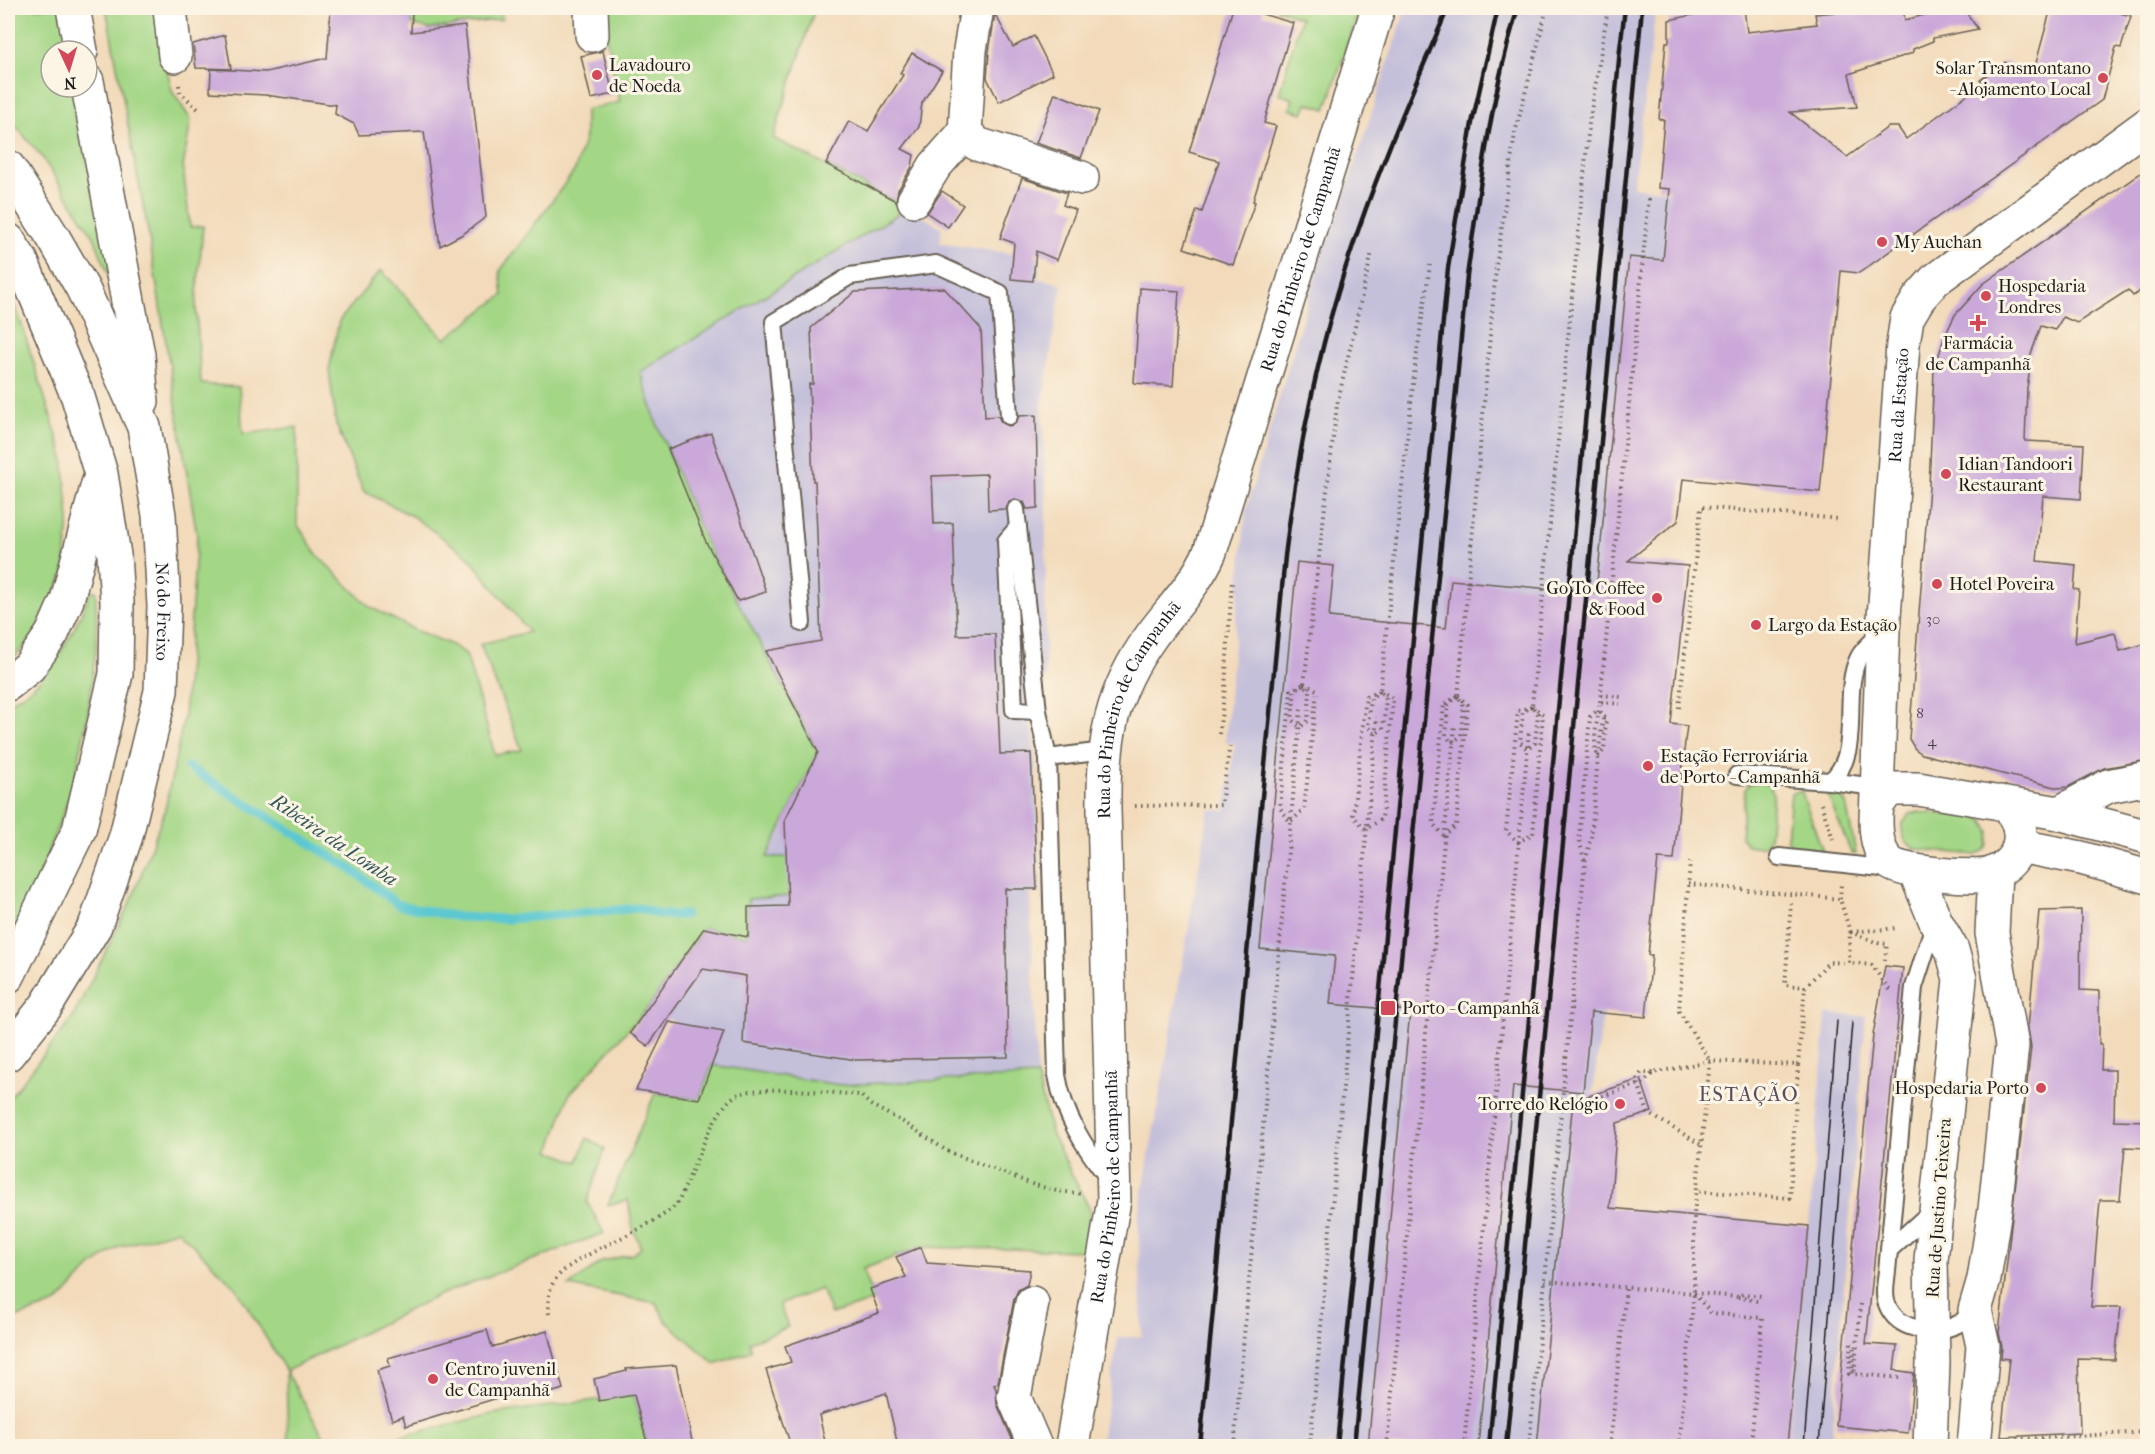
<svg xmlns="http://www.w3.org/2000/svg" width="2155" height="1454" viewBox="0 0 2155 1454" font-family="'IM FELL French Canon',serif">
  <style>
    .industrial { fill: #c5c0da }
    .green { fill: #a3d685; stroke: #607950; stroke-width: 1.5 }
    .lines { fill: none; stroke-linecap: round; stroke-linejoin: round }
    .stream { stroke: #5bc8d1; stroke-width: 9 }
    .building { fill: #caa8d9 }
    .lane-casing { stroke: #675e53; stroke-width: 20 }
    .street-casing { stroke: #675e53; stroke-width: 36 }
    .secondary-casing { stroke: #675e53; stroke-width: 36 }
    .highway-casing { stroke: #675e53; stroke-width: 36 }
    .path { stroke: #675e53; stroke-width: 4; stroke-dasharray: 1.5 4.5; stroke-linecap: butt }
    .lane { stroke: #fff; stroke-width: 16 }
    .street { stroke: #fff; stroke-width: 33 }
    .secondary { stroke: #fff; stroke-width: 33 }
    .highway { stroke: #fff; stroke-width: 33 }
    .tram { stroke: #1c1c1c; stroke-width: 1.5 }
    .rail { stroke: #1c1c1c; stroke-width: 4.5 }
    .poi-dot { fill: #d1495b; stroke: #fcf5e5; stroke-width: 2 }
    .labels { text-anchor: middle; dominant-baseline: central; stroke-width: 6; stroke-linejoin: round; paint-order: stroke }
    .number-label { font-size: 15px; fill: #483f4b }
    .poi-label { font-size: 18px; fill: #1c1c1c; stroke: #fcf5e5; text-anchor: start }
    .street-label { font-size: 18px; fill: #1c1c1c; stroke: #fcf5e5 }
    .water-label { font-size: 20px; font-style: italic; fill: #32585b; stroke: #fcf5e5 }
    .neighbourhood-label { font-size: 20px; letter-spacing: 1.5px; fill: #594d5e; stroke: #fcf5e5 }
  </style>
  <rect width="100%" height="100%" fill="#fcf5e5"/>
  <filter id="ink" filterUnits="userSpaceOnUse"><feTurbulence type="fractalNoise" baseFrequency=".0167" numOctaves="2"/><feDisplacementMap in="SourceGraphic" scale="12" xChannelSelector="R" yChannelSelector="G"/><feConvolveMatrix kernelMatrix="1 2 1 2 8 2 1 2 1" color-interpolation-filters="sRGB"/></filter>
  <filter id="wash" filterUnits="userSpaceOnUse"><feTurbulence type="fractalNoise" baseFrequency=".008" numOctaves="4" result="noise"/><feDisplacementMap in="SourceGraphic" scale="24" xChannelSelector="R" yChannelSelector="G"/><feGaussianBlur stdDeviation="1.35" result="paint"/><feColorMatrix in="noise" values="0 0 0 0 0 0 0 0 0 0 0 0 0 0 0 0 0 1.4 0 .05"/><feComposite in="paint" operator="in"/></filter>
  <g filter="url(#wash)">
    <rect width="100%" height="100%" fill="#f2daba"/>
    <g class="industrial">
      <path d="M1406,8H1656L1633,187L1670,191L1606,854L1603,1013L1591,1107L1610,1208L1779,1223L1757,1446H1100L1118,1338L1142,1336L1138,1220L1209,809L1225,811L1235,744L1225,742L1246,510L1327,236H1331Z"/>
      <path d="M908,208L942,228L940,243L1040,258L1038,279L1062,283L1042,406L1046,503L1045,680L1024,676L1035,753L1040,893H1030L1037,1076L840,1085L669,1059L682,1028L650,1006L704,928L748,926V899L817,756L706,542L657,424L640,372Z"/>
      <path d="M1826,1014L1866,1016L1831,1446H1788L1809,1226Z"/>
    </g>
    <g class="green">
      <path d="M8,8H65L73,51H51V87H80L119,302L94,237L42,157L8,117Z"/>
      <path d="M106,8H159L167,69L172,91L191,120L183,167L190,227L203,226L196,306L201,384L239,387L243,434L297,427V524L318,556L370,607L417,631L450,644L466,654L495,755L522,750L480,644L529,632L468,556L412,516L363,491L336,424L329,370L339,321L381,270L445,339L503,295L500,271L575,170L585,137V110L620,102L607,42L605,8H815L773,138L908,208L640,372L657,424L706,542L818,752L767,857H787L820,894L748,899V937L704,928L649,1006L569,1095L550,1151L578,1162L587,1138L605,1149L587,1202L604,1233L439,1295L286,1371L329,1446H288L286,1371L236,1288L178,1230L119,1247L91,1267L57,1303L18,1317L8,1318V1100L72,1019L132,899L165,810L184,717L197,536L148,231Z"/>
      <path d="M376,8H501L502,19L430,29L411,24L412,13L385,11L374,21Z"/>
      <path d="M1278,8H1360L1326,109L1307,103L1303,113L1290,109L1293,99L1279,94L1301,18L1277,9Z"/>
      <path d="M8,294L18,313L63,455L69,520L64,574L33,636L8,665Z"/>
      <path d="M91,591H96V649L88,712L74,785L31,895L8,946V703C16,698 28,692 35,685C61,660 77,624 91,591Z"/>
      <path d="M1756,781C1766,783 1771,783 1773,794L1769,838L1766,843L1761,847L1747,845L1741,837L1745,790L1748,785Z"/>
      <path d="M1801,790L1823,852C1809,851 1794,853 1787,839L1791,793Z"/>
      <path d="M1839,793L1846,804L1856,854H1852L1828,796Z"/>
      <path d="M1917,812L1975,817L1983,820L1990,832L1988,845L1985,850L1976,855L1916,849C1905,844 1902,837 1902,824L1910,814Z"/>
      <path d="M712,1065L840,1085L1037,1076L1051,1133L1090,1210L1085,1251L921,1247L863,1269L875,1300L831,1314L821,1289L779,1304L788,1327L749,1342L751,1351L715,1364L666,1321L656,1303L569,1286L603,1261L633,1254L641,1248L633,1229L628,1200L608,1205L655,1093L699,1099Z"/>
      <path d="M634,1395L648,1446H362L497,1413Z"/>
    </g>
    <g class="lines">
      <path class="stream" d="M188,767L348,867L399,905L458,917L508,919L639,908L661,915H685"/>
    </g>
    <g id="blocks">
      <g class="building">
        <path d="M331,8H375V10L412,13L411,32L465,26L486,217L463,234L440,246L424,132L359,135L354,124L335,114L336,105L265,95L210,92L211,69L266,72L327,58Z"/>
        <path d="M1233,8H1264L1262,14L1293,23L1264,123L1276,126L1253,201L1255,202L1233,265L1184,248L1197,210L1202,212L1219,161L1189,152Z"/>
        <path d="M1726,8H1744L1747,32L1817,24L1815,14L1835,12L1834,8H1903L1905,20L1951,8H1963L1978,29L1933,38V41L1913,49V53L1849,74L1857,107L1790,112L1847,157L1888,127H1898L1906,139L1983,83L1980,80L2005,62L2033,74L2051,8H2103L2131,16L2121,48L2116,47L2102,100L1859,273L1841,271L1820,492L1683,479L1678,521L1628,561L1688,566L1671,724L1687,726L1685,741L1674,860L1658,859L1648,955H1652L1646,1017L1591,1012L1583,1092L1513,1086L1478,1446H1368L1410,1011L1330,1004L1335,956L1260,949L1297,562L1334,566L1329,617L1446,628L1451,580L1596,593L1629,257L1663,260L1670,189L1658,188L1664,120L1659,119L1666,42H1669V20Z"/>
        <path d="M995,14L1013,47L1034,36L1053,74L999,102L987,78L989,52Z"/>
        <path d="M225,35L231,69L196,68L193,44Z"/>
        <path d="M603,51L613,94L591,99L581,56Z"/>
        <path d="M912,53L942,71L922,103L919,127L902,149L914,155L912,167L898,190L896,201L826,164L849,121L868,131L903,75L900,73Z"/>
        <path d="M1055,93L1099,111L1081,158L1036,143Z"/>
        <path d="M2148,168V285L2133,296L2128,290L2077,323L2063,317L2055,330L2041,326L2026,368L2030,369L2027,388L2025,441L2084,444L2081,499L2043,496L2037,561L2076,565L2074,589L2079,590L2075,643L2115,633L2120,651L2148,643V760L2104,768L2068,787L2059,788L1922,754L1915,749L1909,739L1929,487L1934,371L1944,338L1955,315L1983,284Z"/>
        <path d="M1022,178L1067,193L1063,205L1076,210L1057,260L1036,251L1033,281L1011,279L1014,243L1000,238Z"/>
        <path d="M942,191L963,205L948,227L927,213Z"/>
        <path d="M944,288L981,329L985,417L998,416L1001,422L1009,426L1015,424L1019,416L1036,415L1038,508L1027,509L1024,502L1015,499L1009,501L1006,509L988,510L987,474L932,476L934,524L953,523L957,635L995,634L1000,754L1031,753L1037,889H1005L1008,1057L857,1060L743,1043L746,976L703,969L648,1046L630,1033L704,928L748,937V907L788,906L785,820L818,752L766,651L821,641L815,481H813L809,384H813L811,328L855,292Z"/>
        <path d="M1140,288L1179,291L1173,386L1134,383Z"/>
        <path d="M711,433L766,592L738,601L706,542L668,449Z"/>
        <path d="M2081,910L2080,990L2099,991V1044H2102L2101,1070H2115L2114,1120L2148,1121V1148L2125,1147L2120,1200H2100L2091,1307H2121L2115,1360L2078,1359L2080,1433L2001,1437L2009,1359L2001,1358L2002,1347L1999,1333L2031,1047L2028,1028L2039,911Z"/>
        <path d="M1885,966L1903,968L1866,1344L1897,1346L1894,1370L1914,1373L1908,1433L1836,1426L1873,1035Z"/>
        <path d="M669,1022L724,1032L699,1099L636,1090Z"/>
        <path d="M1641,1079L1652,1112L1617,1123L1610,1208L1809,1226L1787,1446H1537L1573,1101Z"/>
        <path d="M921,1247L927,1263L1030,1270L1027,1285L1018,1290L1014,1299L998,1383L994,1385L996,1389L997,1404L1015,1446H898L886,1393L819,1415L826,1446H791L766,1370L791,1362L785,1346L879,1313L870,1289L906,1277L896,1257Z"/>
        <path d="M487,1330L492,1347L547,1331L563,1389L538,1397L536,1390L507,1397V1395L406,1426L403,1416L392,1420L377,1370L390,1366L388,1358Z"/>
        <path d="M676,1365L693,1446H648L634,1395L599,1401L594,1379L627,1371L626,1369Z"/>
      </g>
    </g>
  </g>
  <g filter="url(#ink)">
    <use href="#blocks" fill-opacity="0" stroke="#675e53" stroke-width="1.5"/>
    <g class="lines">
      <g class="lane-casing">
        <g id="lane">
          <path d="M1016,509L1038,711L1048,758L1057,1075C1064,1116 1084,1147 1109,1179"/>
          <path d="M1018,527L1006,541L1014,710L1038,711"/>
          <path d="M802,623L774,322L850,276L936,264L1000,293L1009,416"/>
          <path d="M1048,758L1104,751"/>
          <path d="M1737,775L1830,781L1882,788"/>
          <path d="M1830,781C1864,754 1840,694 1859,657C1864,647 1873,641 1881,634"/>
          <path d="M1779,857L1891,869"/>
          <path d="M1935,922L1914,987L1887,1271C1886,1281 1883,1295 1887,1304C1897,1331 1933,1335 1956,1325C1963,1322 1969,1315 1975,1310"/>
          <path d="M1889,1250L1934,1209"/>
        </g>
      </g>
      <g class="street-casing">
        <g id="street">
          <path d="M170,8L175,56"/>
          <path d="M591,8L592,35"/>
          <path d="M977,8L970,50L965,132L977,144L1082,178"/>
          <path d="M914,200L935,166L965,132"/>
          <path d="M2059,813L2108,786L2148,778"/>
          <path d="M1915,871L1936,922L1952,950L1960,979L1931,1260L1933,1363L1930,1446"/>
          <path d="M1032,1303L1014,1397L1035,1446"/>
          <path d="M1974,1446L1983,1346L1975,1310L1984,1279L1995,1209L2012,1045L1992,933L1995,872"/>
        </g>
      </g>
      <g class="secondary-casing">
        <g id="secondary">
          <path id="s1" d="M2000,802C2031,822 2025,862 1991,874C1976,879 1902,873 1890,863C1878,853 1876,835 1876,820L1883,632L1903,344L1907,318L1919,298L1935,280L2148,124"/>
          <path d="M1878,804L1885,794L1893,789H1918L2059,813L2148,837"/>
          <path d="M2019,846L2081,858L2148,877"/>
          <path id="s2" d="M1072,1446L1114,1200L1104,809C1103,739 1110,693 1152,635C1172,608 1196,584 1210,552L1378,8"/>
        </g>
      </g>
      <g class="highway-casing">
        <g id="highway">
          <path d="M73,8L81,51"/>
          <path d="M87,81L138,355L142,402"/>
          <path id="s3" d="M8,167L53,237L83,289L144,427L159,515L164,606L161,691L126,836L95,926L46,1006L8,1054"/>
          <path d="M8,240L21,260L78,397L101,474L114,555L117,602L116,674L79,830L8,976"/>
          <path d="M8,684L29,667L52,634L67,600L98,484"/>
        </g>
      </g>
      <g class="path">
        <path d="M179,85L180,92L198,109"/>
        <path d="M1304,684L1295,690L1292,720L1300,727L1308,721L1310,691L1304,684L1337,405L1372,252"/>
        <path d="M1304,684L1317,690L1304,810L1290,822L1280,808L1291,690Z"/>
        <path d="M1380,691L1371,698L1368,727L1375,734L1383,729L1386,699L1380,691L1415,366L1430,265"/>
        <path d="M1380,691L1393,698L1382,819L1366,829L1353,816L1366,696Z"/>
        <path d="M1601,695L1621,697"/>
        <path d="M1458,696L1448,705L1446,735L1452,743L1461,736L1464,707L1458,696L1496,268L1515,133L1547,8"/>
        <path d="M1458,696L1468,705L1456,826L1443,835L1433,824L1444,704Z"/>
        <path d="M1600,702L1649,197"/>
        <path d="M1532,706L1523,712L1520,742L1527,749L1535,743L1538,714L1532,706L1589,124L1608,8"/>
        <path d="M1532,706L1543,714L1533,834L1518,842L1506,831L1518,711Z"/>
        <path d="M1679,708L1701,507L1840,519"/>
        <path d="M1219,734L1225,688L1232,580"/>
        <path d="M1598,756L1603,719L1601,716"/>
        <path d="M1598,757L1604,750L1606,719L1599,710"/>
        <path d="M1821,804L1833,839"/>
        <path d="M1135,806L1221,805L1230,744"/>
        <path d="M1584,860L1579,838L1590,717L1598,710"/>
        <path d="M1688,884L1840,899L1850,932L1849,963L1872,965L1890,991"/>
        <path d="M1840,899L1841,885"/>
        <path d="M1791,903L1785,985L1805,987"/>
        <path d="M1850,932L1878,943L1887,944L1885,960"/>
        <path d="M1851,932L1897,928"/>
        <path d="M1798,1065L1805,987L1829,962L1849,963"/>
        <path d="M1653,1073H1641L1637,1080L1648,1113L1700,1144"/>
        <path d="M1562,1109L1643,1083L1653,1073L1710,1061L1798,1065L1790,1198L1697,1191"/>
        <path d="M1545,1281L1694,1293L1711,1313L1762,1318L1751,1446"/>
        <path d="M1694,1293L1738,1297L1743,1294L1762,1296"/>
        <path d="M1738,1297L1761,1302"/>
        <path d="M1861,1304L1854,1374L1903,1378"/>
        <path d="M549,1314C548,1303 548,1293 553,1283C568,1255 648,1232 676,1205C680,1200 683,1191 686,1185C696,1162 716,1105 737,1095C760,1084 831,1093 860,1095L871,1105L905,1123L947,1151L1032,1184L1057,1191L1083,1194"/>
        <path d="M1851,1343L1849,1374H1854"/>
        <path d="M1852,1373L1854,1348"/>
        <path d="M2005,1440L2148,1432"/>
        <path d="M1234,1446L1301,709"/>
        <path d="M1310,1446L1377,717"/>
        <path d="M1387,1446L1455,724"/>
        <path d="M1464,1446L1529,731"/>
        <path d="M1529,1446L1585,862L1591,839L1598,757C1591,742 1598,719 1600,702L1620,704"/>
        <path d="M1610,1446L1626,1288"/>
        <path d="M1679,1446L1694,1293V1215L1710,1061L1679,1011L1690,862"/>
      </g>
      <use href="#lane" class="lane"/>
      <use href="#street" class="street"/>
      <use href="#secondary" class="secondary"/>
      <use href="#highway" class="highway"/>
      <g class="tram">
        <path d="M1804,1446L1837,1021"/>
        <path d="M1819,1446L1852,1022"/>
      </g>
      <g class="rail">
        <path d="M1200,1446L1285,556C1296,467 1312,379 1338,292C1367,195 1408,101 1448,8"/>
        <path d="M1337,1446L1448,268L1472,123L1498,8"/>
        <path d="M1354,1446L1467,276C1480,186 1491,95 1518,8"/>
        <path d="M1489,1446L1620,49L1625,8"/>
        <path d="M1506,1446L1642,8"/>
      </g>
    </g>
  </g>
  <g class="poi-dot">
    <circle cx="597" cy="75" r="6"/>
    <circle cx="2103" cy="78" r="6"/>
    <circle cx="1882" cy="242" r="6"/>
    <circle cx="1986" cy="296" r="6"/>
    <path d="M1975 314h6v6h6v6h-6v6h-6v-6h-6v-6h6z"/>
    <circle cx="1946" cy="474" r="6"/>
    <circle cx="1937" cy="584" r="6"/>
    <circle cx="1657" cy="598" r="6"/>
    <circle cx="1756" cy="625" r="6"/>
    <circle cx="1648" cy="766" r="6"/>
    <rect x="1380" y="1000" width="16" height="16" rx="3"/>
    <circle cx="2041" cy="1088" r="6"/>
    <circle cx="1620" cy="1104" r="6"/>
    <circle cx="433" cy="1379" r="6"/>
  </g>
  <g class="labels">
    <g class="number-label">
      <text x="1933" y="619">30</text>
      <text x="1920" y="713">8</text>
      <text x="1932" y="741">4</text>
    </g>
    <g class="poi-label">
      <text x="609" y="65">Lavadouro<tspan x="609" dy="21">de Noeda</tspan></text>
      <text x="2091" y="68" text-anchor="end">Solar Transmontano<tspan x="2091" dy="21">- Alojamento Local</tspan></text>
      <text x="1894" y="242">My Auchan</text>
      <text x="1998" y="286">Hospedaria<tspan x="1998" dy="21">Londres</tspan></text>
      <text x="1978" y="343" text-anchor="middle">Farmácia<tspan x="1978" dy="21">de Campanhã</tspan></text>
      <text x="1958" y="464">Idian Tandoori<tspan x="1958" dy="21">Restaurant</tspan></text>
      <text x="1949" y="584">Hotel Poveira</text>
      <text x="1645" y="588" text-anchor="end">Go To Coffee<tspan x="1645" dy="21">&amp; Food</tspan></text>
      <text x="1768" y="625">Largo da Estação</text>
      <text x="1660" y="756">Estação Ferroviária<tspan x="1660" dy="21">de Porto - Campanhã</tspan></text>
      <text x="1402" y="1008">Porto - Campanhã</text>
      <text x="2029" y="1088" text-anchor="end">Hospedaria Porto</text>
      <text x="1608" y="1104" text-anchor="end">Torre do Relógio</text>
      <text x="445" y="1369">Centro juvenil<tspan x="445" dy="21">de Campanhã</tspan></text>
    </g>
    <g class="street-label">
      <text stroke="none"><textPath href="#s2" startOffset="1233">Rua do Pinheiro de Campanhã</textPath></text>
      <text stroke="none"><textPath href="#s1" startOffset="657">Rua da Estação</textPath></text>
      <text stroke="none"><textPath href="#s3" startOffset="480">Nó do Freixo</textPath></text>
      <text stroke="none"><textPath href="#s2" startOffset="748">Rua do Pinheiro de Campanhã</textPath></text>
      <text stroke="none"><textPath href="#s2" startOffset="262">Rua do Pinheiro de Campanhã</textPath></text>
      <text transform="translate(1939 1208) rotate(-86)">Rua de Justino Teixeira</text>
    </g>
    <g class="water-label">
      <text transform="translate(334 840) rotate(34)">Ribeira da Lomba</text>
    </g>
    <g class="neighbourhood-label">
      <text x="1749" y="1094">ESTAÇÃO</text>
    </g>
  </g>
  <rect width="2155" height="1454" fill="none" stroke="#fcf5e5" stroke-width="30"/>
  <g transform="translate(69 69) rotate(176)"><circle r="28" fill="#fcf5e5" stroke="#a29e95" stroke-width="1.5"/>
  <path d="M0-4.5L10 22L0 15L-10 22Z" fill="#d1495b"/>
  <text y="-9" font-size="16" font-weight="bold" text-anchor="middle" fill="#1c1c1c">N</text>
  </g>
</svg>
